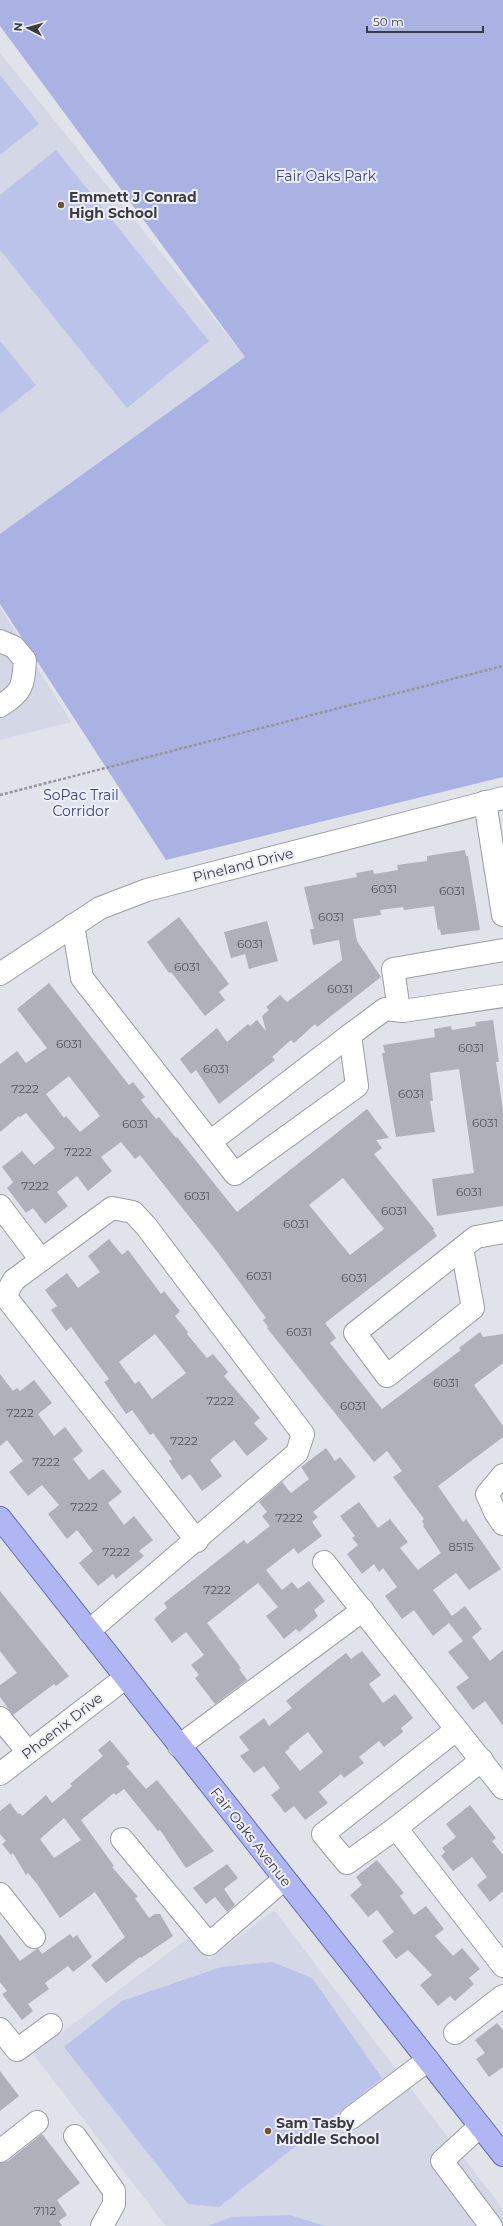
<svg xmlns="http://www.w3.org/2000/svg" width="503" height="2226" viewBox="0 0 503 2226" font-family="Montserrat,sans-serif">
  <style>
    .built { fill: #d3d7e6 }
    .green { fill: #bbc3eb }
    .forest { fill: #a9b2e3 }
    .building { fill: #afb0b9; fill-rule: evenodd }
    .lines { fill: none; stroke-linecap: round; stroke-linejoin: round }
    .minor-casing { stroke: #9b9da5; stroke-width: 24 }
    .major-casing { stroke: #636caf; stroke-width: 24 }
    .path { stroke: #95969c; stroke-width: 2.5; stroke-dasharray: 3 2; stroke-linecap: butt }
    .minor { stroke: #fff; stroke-width: 22 }
    .major { stroke: #afb6f3; stroke-width: 22 }
    .poi-dot { fill: #77532d; stroke: #eef0f9; stroke-width: 1.5 }
    .labels { text-anchor: middle; dominant-baseline: central; stroke-width: 4; stroke-linejoin: round; paint-order: stroke }
    .number-label { font-size: 12px; fill: #58595e }
    .park-label { font-size: 14px; fill: #3b437f; stroke: #eef0f9 }
    .poi-label { font-size: 14px; font-weight: bold; fill: #3b3c3f; stroke: #eef0f9; text-anchor: start }
    .street-label { font-size: 14px; fill: #3b3c3f; stroke: #eef0f9 }
  </style>
  <rect width="100%" height="100%" fill="#e1e3eb"/>
  <g class="built">
    <path d="M0,53L245,357L0,534Z"/>
    <path d="M0,607L71,722L0,740Z"/>
    <path d="M274,1910L503,2209V2226H166L33,2054L191,1936L209,1959Z"/>
  </g>
  <g class="green">
    <path d="M0,75L39,124L0,155Z"/>
    <path d="M56,150L209,341L127,408L0,250V195Z"/>
    <path d="M0,341L36,385L0,414Z"/>
    <path d="M272,1962L312,1978L382,2078L219,2207L188,2204L64,2047L122,2001L221,1967Z"/>
    <path d="M290,2215L325,2226H208L232,2217Z"/>
  </g>
  <path class="forest" d="M0,0H503V777L166,860L0,604V534L245,357L0,26Z"/>
  <g class="building">
    <path d="M465,850L466,856H468L480,930L441,935L440,929L438,930L434,906L404,910L403,907L380,910L381,915L353,919L357,941L381,977L317,1027L315,1024L294,1043L291,1040L272,1057L275,1060L219,1104L196,1070L191,1074L180,1059L217,1028L227,1042L248,1024L250,1026L257,1020L266,1031L262,1016L269,1010L266,1007L280,995L287,1002L342,960L339,940L313,945L310,929H314L304,887L357,877L356,873L373,870L374,874L398,870L397,865L427,861V856Z"/>
    <path d="M179,917L229,984L219,992L225,1000L205,1016L171,972L169,973L147,942Z"/>
    <path d="M267,921L278,961L249,969L245,954L231,958L224,932Z"/>
    <path d="M49,983L129,1085L133,1082L145,1097L141,1100L156,1119L159,1117L176,1138L177,1137L237,1212L367,1109L389,1138L376,1140L382,1148L374,1154L434,1229L433,1230L437,1236L325,1323L336,1338L330,1343L382,1409L461,1350L459,1348L480,1332L483,1337L503,1334V1363L474,1385L503,1426V1437L438,1486L463,1522L466,1519L501,1569L469,1590L456,1573L433,1590L452,1616L465,1606L482,1629L472,1637L490,1661L503,1650V1726L485,1701L473,1710L456,1687L469,1678L448,1652L463,1641L449,1623L433,1636L414,1610L402,1619L385,1596L397,1587L383,1568L379,1572L374,1564L362,1574L347,1554L358,1545L352,1538L355,1536L340,1516L359,1502L378,1528L390,1519L408,1542L400,1548L418,1570L441,1553L423,1526L424,1525L422,1521L424,1519L393,1477L402,1471L387,1451L374,1462L267,1328L268,1327L263,1320L266,1318L219,1254L140,1155L135,1159L121,1142L101,1157L112,1171L88,1191L77,1176L57,1192L68,1206L45,1224L33,1208L26,1213L7,1188L13,1182L2,1167L22,1151L34,1165L55,1148L26,1113L20,1117L19,1116L0,1132V1064L17,1051L26,1063L47,1048L17,1009ZM69,1076L100,1116L80,1132L66,1116L64,1118L46,1094ZM343,1178L384,1229L350,1255L309,1205Z"/>
    <path d="M493,1020L499,1062H496L503,1110V1206L437,1216L432,1179L474,1173L459,1069L430,1073L433,1101H430L435,1132L396,1137L382,1053H385L383,1045L435,1037L434,1029L451,1026L452,1030L476,1026L475,1022Z"/>
    <path d="M109,1239L122,1255L128,1250L161,1294L164,1291L180,1311L175,1316L188,1332L187,1334L207,1358L213,1354L228,1372L224,1376L260,1418L254,1423L268,1439L247,1456L234,1440L210,1460L222,1476L202,1491L190,1474L182,1480L169,1461L172,1459L153,1433L150,1435L132,1410L126,1414L104,1382L109,1379L89,1352L71,1327L66,1331L51,1310L57,1306L45,1290L67,1273L78,1288L100,1272L88,1256ZM155,1334L186,1373L152,1399L139,1381L135,1384L119,1362Z"/>
    <path d="M0,1374L13,1391L17,1388L20,1391L34,1380L52,1403L38,1414L54,1436L65,1427L83,1451L73,1459L89,1480L103,1469L122,1492L108,1503L124,1525L134,1516L153,1540L139,1551L144,1556L116,1579L113,1574L98,1586L79,1563L93,1551L77,1530L67,1539L48,1514L59,1505L42,1485L28,1496L9,1472L23,1461L7,1440L0,1446Z"/>
    <path d="M326,1448L335,1461L340,1457L356,1477L313,1512L318,1517L312,1522L322,1536L298,1554L294,1548L266,1570L282,1590L292,1582L298,1589L309,1581L325,1601L314,1610L318,1616L299,1632L296,1629L284,1639L266,1616L278,1607L258,1583L207,1623L241,1668L239,1669L247,1680L215,1704L195,1678L199,1675L191,1665L204,1655L186,1632L172,1643L154,1619L167,1608L164,1603L244,1540L247,1544L270,1526L262,1516L267,1512L259,1502L282,1482L291,1493L309,1479L301,1467Z"/>
    <path d="M0,1591L69,1676L56,1686L54,1684L13,1715L0,1697V1685L17,1673L0,1651Z"/>
    <path d="M362,1651L381,1675L369,1684L383,1703L395,1694L413,1718L401,1728L403,1732L384,1747L379,1741L359,1757L364,1763L344,1778L341,1774L319,1792L328,1803L305,1820L294,1806L285,1813L271,1795L280,1788L264,1766L254,1773L240,1756L249,1750L239,1737L264,1718L269,1726L292,1708L286,1701L324,1670L346,1653L351,1659ZM308,1732L323,1752L300,1771L285,1752L290,1748L289,1747Z"/>
    <path d="M110,1740L130,1764L126,1766L146,1789L157,1780L214,1851L186,1868L160,1830L158,1831L124,1789L116,1795L114,1793L81,1820L114,1866L112,1867L138,1897L135,1898L149,1918L155,1914H160L173,1936L141,1958L140,1957L106,1983L91,1965L125,1937L95,1892L60,1918L37,1884L28,1873L26,1875L13,1853L11,1855L2,1844L6,1841L0,1834V1811L10,1803L18,1814L20,1813L22,1816L46,1795L52,1803L72,1786L70,1784L103,1756L98,1750ZM64,1818L81,1840L54,1858L40,1839Z"/>
    <path d="M470,1805L496,1838L492,1841L503,1855V1891L490,1902L477,1885L487,1877L472,1857L453,1871L441,1856L445,1852L442,1848L456,1837L446,1824Z"/>
    <path d="M377,1860L404,1893L400,1896L414,1915L426,1906L444,1929L435,1936L453,1956L462,1948L480,1969L469,1978L474,1984L455,2001L450,1996L438,2006L420,1985L432,1975L408,1950L396,1959L382,1941L394,1932L377,1910L368,1917L350,1895L362,1885L356,1877Z"/>
    <path d="M227,1864L238,1878L224,1889L235,1905L227,1912L215,1897L206,1904L193,1888Z"/>
    <path d="M0,1934L20,1961L38,1948L42,1954L70,1934L73,1938L77,1935L92,1957L73,1972L68,1966L45,1983L49,1989L28,2004L33,2011L22,2020L2,1994L7,1991L0,1982Z"/>
    <path d="M497,2023L503,2030V2067L489,2077L476,2059L485,2053L475,2040Z"/>
    <path d="M0,2071L19,2096L0,2111Z"/>
    <path d="M42,2134L80,2183L57,2200L67,2215L59,2221L62,2226H0V2163L8,2161Z"/>
  </g>
  <g class="lines">
    <g class="minor-casing">
      <g id="minor">
        <path d="M0,641L14,647L25,660C23,686 23,692 0,706"/>
        <path d="M485,802L503,915"/>
        <path d="M73,925L82,978L235,1174L357,1086L350,1035L385,1009L403,1011L503,996"/>
        <path d="M0,974L100,908L147,890L503,798"/>
        <path d="M399,1010L393,969L503,950"/>
        <path d="M210,1142L350,1035"/>
        <path d="M0,1206L41,1260"/>
        <path d="M462,1248L473,1308L387,1376L355,1333L462,1248L476,1237L503,1232"/>
        <path d="M503,1475L487,1494L495,1512L503,1524"/>
        <path d="M324,1562L503,1788"/>
        <path d="M89,1631L297,1453L303,1434L146,1226L133,1212L112,1208L14,1280L5,1296L197,1541"/>
        <path d="M0,1718L28,1752"/>
        <path d="M456,1730L323,1834L347,1863L396,1828L482,1760"/>
        <path d="M179,1746L363,1610"/>
        <path d="M0,1774L125,1678"/>
        <path d="M396,1828L503,1966"/>
        <path d="M122,1839L209,1944L284,1879"/>
        <path d="M0,1894L34,1937"/>
        <path d="M0,2029L17,2050L51,2025"/>
        <path d="M455,2033L503,1996"/>
        <path d="M351,2118L428,2060"/>
        <path d="M480,2126L442,2161L491,2226"/>
        <path d="M75,2136L114,2191V2204L102,2226"/>
        <path d="M0,2151L37,2122"/>
      </g>
    </g>
    <g class="major-casing">
      <path id="major" d="M0,1518L503,2155"/>
    </g>
    <path class="path" d="M0,795L503,666"/>
    <use href="#minor" class="minor"/>
    <use href="#major" class="major"/>
  </g>
  <g class="poi-dot">
    <circle cx="61" cy="205" r="4"/>
    <circle cx="268" cy="2131" r="4"/>
  </g>
  <g class="labels">
    <g class="number-label">
      <text x="384" y="888">6031</text>
      <text x="452" y="890">6031</text>
      <text x="331" y="916">6031</text>
      <text x="250" y="943">6031</text>
      <text x="187" y="966">6031</text>
      <text x="340" y="988">6031</text>
      <text x="69" y="1043">6031</text>
      <text x="471" y="1047">6031</text>
      <text x="216" y="1068">6031</text>
      <text x="25" y="1088">7222</text>
      <text x="411" y="1093">6031</text>
      <text x="485" y="1122">6031</text>
      <text x="135" y="1123">6031</text>
      <text x="78" y="1151">7222</text>
      <text x="35" y="1185">7222</text>
      <text x="469" y="1191">6031</text>
      <text x="197" y="1195">6031</text>
      <text x="394" y="1210">6031</text>
      <text x="296" y="1223">6031</text>
      <text x="259" y="1275">6031</text>
      <text x="354" y="1277">6031</text>
      <text x="299" y="1331">6031</text>
      <text x="446" y="1382">6031</text>
      <text x="220" y="1400">7222</text>
      <text x="353" y="1405">6031</text>
      <text x="20" y="1412">7222</text>
      <text x="184" y="1440">7222</text>
      <text x="46" y="1461">7222</text>
      <text x="84" y="1506">7222</text>
      <text x="289" y="1517">7222</text>
      <text x="461" y="1546">8515</text>
      <text x="116" y="1551">7222</text>
      <text x="217" y="1589">7222</text>
      <text x="45" y="2210">7112</text>
    </g>
    <g class="park-label">
      <text x="326" y="176">Fair Oaks Park</text>
      <text x="81" y="795">SoPac Trail<tspan x="81" dy="16">Corridor</tspan></text>
    </g>
    <g class="poi-label">
      <text x="69" y="197">Emmett J Conrad<tspan x="69" dy="16">High School</tspan></text>
      <text x="276" y="2123">Sam Tasby<tspan x="276" dy="16">Middle School</tspan></text>
    </g>
    <g class="street-label">
      <text transform="translate(243 865) rotate(-14)">Pineland Drive</text>
      <text transform="translate(62 1726) rotate(-38)">Phoenix Drive</text>
      <text transform="translate(251 1837) rotate(52)">Fair Oaks Avenue</text>
    </g>
  </g>
  <g transform="translate(28 28) rotate(276)" stroke="#eef0f9" stroke-width="3" paint-order="stroke">
  <path d="M0-3L7 15L0 10L-7 15Z" fill="#3b3c3f"/>
  <text y="-6" font-size="11" font-weight="bold" text-anchor="middle" fill="#3b3c3f">N</text>
  </g>
  <path d="M367 26v6h116v-6" fill="none" stroke="#3b3c3f" stroke-width="2"/>
  <text x="373" y="26" font-size="12" fill="#3b3c3f" stroke="#eef0f9" stroke-width="3" paint-order="stroke">50 m</text>
</svg>
